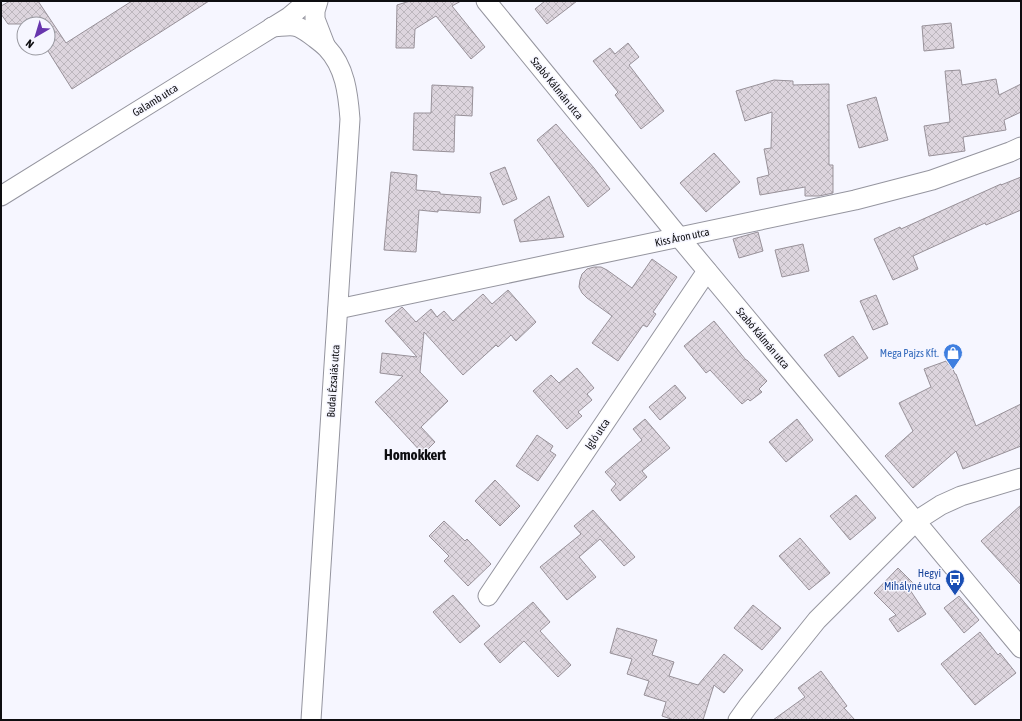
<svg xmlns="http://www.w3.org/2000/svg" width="1022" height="721" viewBox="0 0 1022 721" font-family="'Asap Condensed',sans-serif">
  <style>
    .building { fill: url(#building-cross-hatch); stroke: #989199 }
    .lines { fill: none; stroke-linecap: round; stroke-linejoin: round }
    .street-casing { stroke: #95959f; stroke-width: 21 }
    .street { stroke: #fff; stroke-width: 19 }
    .labels { text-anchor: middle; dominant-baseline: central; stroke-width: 3; stroke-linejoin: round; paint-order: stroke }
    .street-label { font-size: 11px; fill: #0e0e11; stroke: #f6f6ff }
    .shop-label { font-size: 11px; fill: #366cbe; stroke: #f6f6ff; text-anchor: end }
    .transit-label { font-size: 11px; fill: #164399; stroke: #f6f6ff; text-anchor: end }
    .district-label { font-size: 15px; font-weight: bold; fill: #0e0e11; stroke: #f6f6ff }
  </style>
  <defs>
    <pattern id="building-cross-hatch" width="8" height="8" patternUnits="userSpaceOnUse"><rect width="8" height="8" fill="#ddd5de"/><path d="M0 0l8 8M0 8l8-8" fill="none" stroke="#bcb6bd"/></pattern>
  </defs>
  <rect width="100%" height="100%" fill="#f6f6ff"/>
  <g class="building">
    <path d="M10,1H38L66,43L132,1H209L72,89L48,51V24H8L1,14V6Z"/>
    <path d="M410,1H461L452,6L485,47L471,59L436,16L415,29L414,48H396L397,5Z"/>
    <path d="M545,1H577L547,24L535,9Z"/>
    <path d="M951,23L954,48L924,51L922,26Z"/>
    <path d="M628,43L639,57L629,65L664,111L641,129L615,95L618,92L593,61L610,48L615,54Z"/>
    <path d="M960,70L962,85L996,79L999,95L1021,84V112L1004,120L1006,130L963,137L965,151L929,156L924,126L950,122L945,71Z"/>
    <path d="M774,80L793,81V85L829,84V165H833V193L819,196H805V187L760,195L757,178L769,175L764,149L771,148L772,112L745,121L736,91Z"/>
    <path d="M432,85L473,87L472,116L455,115L454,152L413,150L414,113H431Z"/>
    <path d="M876,97L888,140L859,148L847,105Z"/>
    <path d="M556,124L594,168L610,189L588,207L537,140Z"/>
    <path d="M714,153L740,182L706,212L680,183Z"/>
    <path d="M505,167L517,199L503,205L490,173Z"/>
    <path d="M391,172L417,175L416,190L440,192V194L481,197L480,213L438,210V212L419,210L416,252L384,250Z"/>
    <path d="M1021,177V210L986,225L985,223L913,256L918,269L893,280L874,239L900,227L901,229L1001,184V185Z"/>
    <path d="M549,196L564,237L520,242L514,220Z"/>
    <path d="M758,232L763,251L739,258L733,239Z"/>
    <path d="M803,244L809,271L782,277L775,250Z"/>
    <path d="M652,259L677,277L653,312L656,314L647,327L643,325L618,361L592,343L612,316L587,298L582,293L579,287L580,280L582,274L587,269L594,267H601L607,270L632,288Z"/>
    <path d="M508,290L536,322L516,341L511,335L498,347L496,345L463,375L424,332L420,372L448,401L421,427L435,442L423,454L375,402L403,376L380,373L382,353L417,357L385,321L402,307L416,322L431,309L437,317L444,311L453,321L483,294L492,304Z"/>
    <path d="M876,295L888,324L873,330L860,301Z"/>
    <path d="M714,321L746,360H747L767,381L759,389L762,392L750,401L748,399L742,404L710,370L706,373L684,346Z"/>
    <path d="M853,336L868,358L839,377L824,355Z"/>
    <path d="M949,360L955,374H956L976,426L1021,404V446L963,469L956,451L913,488L885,456L913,431L899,403L931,387L924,369Z"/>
    <path d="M577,368L594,388L587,394L592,400L578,412L582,416L567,429L533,391L551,375L559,383Z"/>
    <path d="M675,385L686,398L660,420L649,407Z"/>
    <path d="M645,419L670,448L642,471L647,477L620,501L611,490L616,484L605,472L642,440L633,429Z"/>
    <path d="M797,419L813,440L786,462L769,442Z"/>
    <path d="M537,435L553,446L550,451L556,455L538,481L516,466Z"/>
    <path d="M495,480L520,506L500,526L475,501Z"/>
    <path d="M856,495L876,518L850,540L830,516Z"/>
    <path d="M1021,505V585L981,541Z"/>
    <path d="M593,510L635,557L624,566L600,539L579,557L596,577L567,600L540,567L581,534L574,526Z"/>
    <path d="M444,521L465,541L467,539L491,564L468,586L444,561L449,556L429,536Z"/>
    <path d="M800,538L830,573L809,590L779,556Z"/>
    <path d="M898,568L915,585L910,590L926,614L898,632L889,619L896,615L874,593Z"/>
    <path d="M453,595L480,626L460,643L433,612Z"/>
    <path d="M959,596L979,620L964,633L944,608Z"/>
    <path d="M533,602L550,622L540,631L571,665L558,677L524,641L500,663L484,644Z"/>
    <path d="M753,605L781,628L762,650L734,628Z"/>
    <path d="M617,628L657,640L652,655L674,662L669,676L698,685L724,654L743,670L724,693L714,685L703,720H674L662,716L666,702L644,695L649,681L627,674L632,659L610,653Z"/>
    <path d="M980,632L998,655L1000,653L1016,673L975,705L941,664Z"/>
    <path d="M821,671L847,706L844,708L855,720H773L805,697L798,688Z"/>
  </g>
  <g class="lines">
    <g class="street-casing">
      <g id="street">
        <path d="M318,1L315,11V19L325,45"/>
        <path d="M486,1L679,237L1021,648"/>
        <path d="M272,27C279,27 287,25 294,26C302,27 308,33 315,38C319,41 323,44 327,48C345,67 348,93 350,119L311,720"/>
        <path d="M1,196L289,17L308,1"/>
        <path d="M338,309L855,200L932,180L1010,152L1021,147"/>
        <path d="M488,596L707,271"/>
        <path d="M738,720L748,706L817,620L916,521L941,505L961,496L1021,478"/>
      </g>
    </g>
    <use href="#street" class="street"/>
  </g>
  <defs>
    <g id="shop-pin" transform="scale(1)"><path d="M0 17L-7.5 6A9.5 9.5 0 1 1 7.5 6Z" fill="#3f7fe0" stroke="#f6f6ff"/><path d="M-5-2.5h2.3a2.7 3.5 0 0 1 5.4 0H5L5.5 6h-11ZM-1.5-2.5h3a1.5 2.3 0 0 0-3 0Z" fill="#fff"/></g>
    <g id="bus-pin" transform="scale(1)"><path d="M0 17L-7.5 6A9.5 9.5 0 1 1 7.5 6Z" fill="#1a4fb4" stroke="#f6f6ff"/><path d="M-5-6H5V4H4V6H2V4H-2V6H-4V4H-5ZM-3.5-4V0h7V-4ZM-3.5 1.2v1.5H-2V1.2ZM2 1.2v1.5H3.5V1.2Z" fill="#fff"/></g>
  </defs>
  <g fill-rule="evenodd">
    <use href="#shop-pin" x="953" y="353"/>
    <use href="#bus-pin" x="955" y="579"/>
  </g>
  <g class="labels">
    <g class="street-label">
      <text transform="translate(557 88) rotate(51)">Szabó Kálmán utca</text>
      <text transform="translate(155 100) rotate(-32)">Galamb utca</text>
      <text transform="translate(682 237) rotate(-12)">Kiss Áron utca</text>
      <text transform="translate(763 338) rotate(50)">Szabó Kálmán utca</text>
      <text transform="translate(333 381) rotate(-86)">Budai Ézsaiás utca</text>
      <text transform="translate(597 434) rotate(-56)">Igló utca</text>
    </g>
    <g class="shop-label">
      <text x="939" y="353">Mega Pajzs Kft.</text>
    </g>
    <g class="transit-label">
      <text x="941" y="573">Hegyi<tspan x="941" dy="13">Mihályné utca</tspan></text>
    </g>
    <g class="district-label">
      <text x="415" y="454">Homokkert</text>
    </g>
  </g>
  <rect width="1022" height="721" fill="none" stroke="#0e0e11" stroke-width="4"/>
  <g transform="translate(36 36) rotate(218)"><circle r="19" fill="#f6f6ff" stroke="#9999a0"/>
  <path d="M0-3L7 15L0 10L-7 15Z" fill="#6836ae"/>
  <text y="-6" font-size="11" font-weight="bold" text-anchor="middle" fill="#0e0e11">N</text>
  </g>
</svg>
